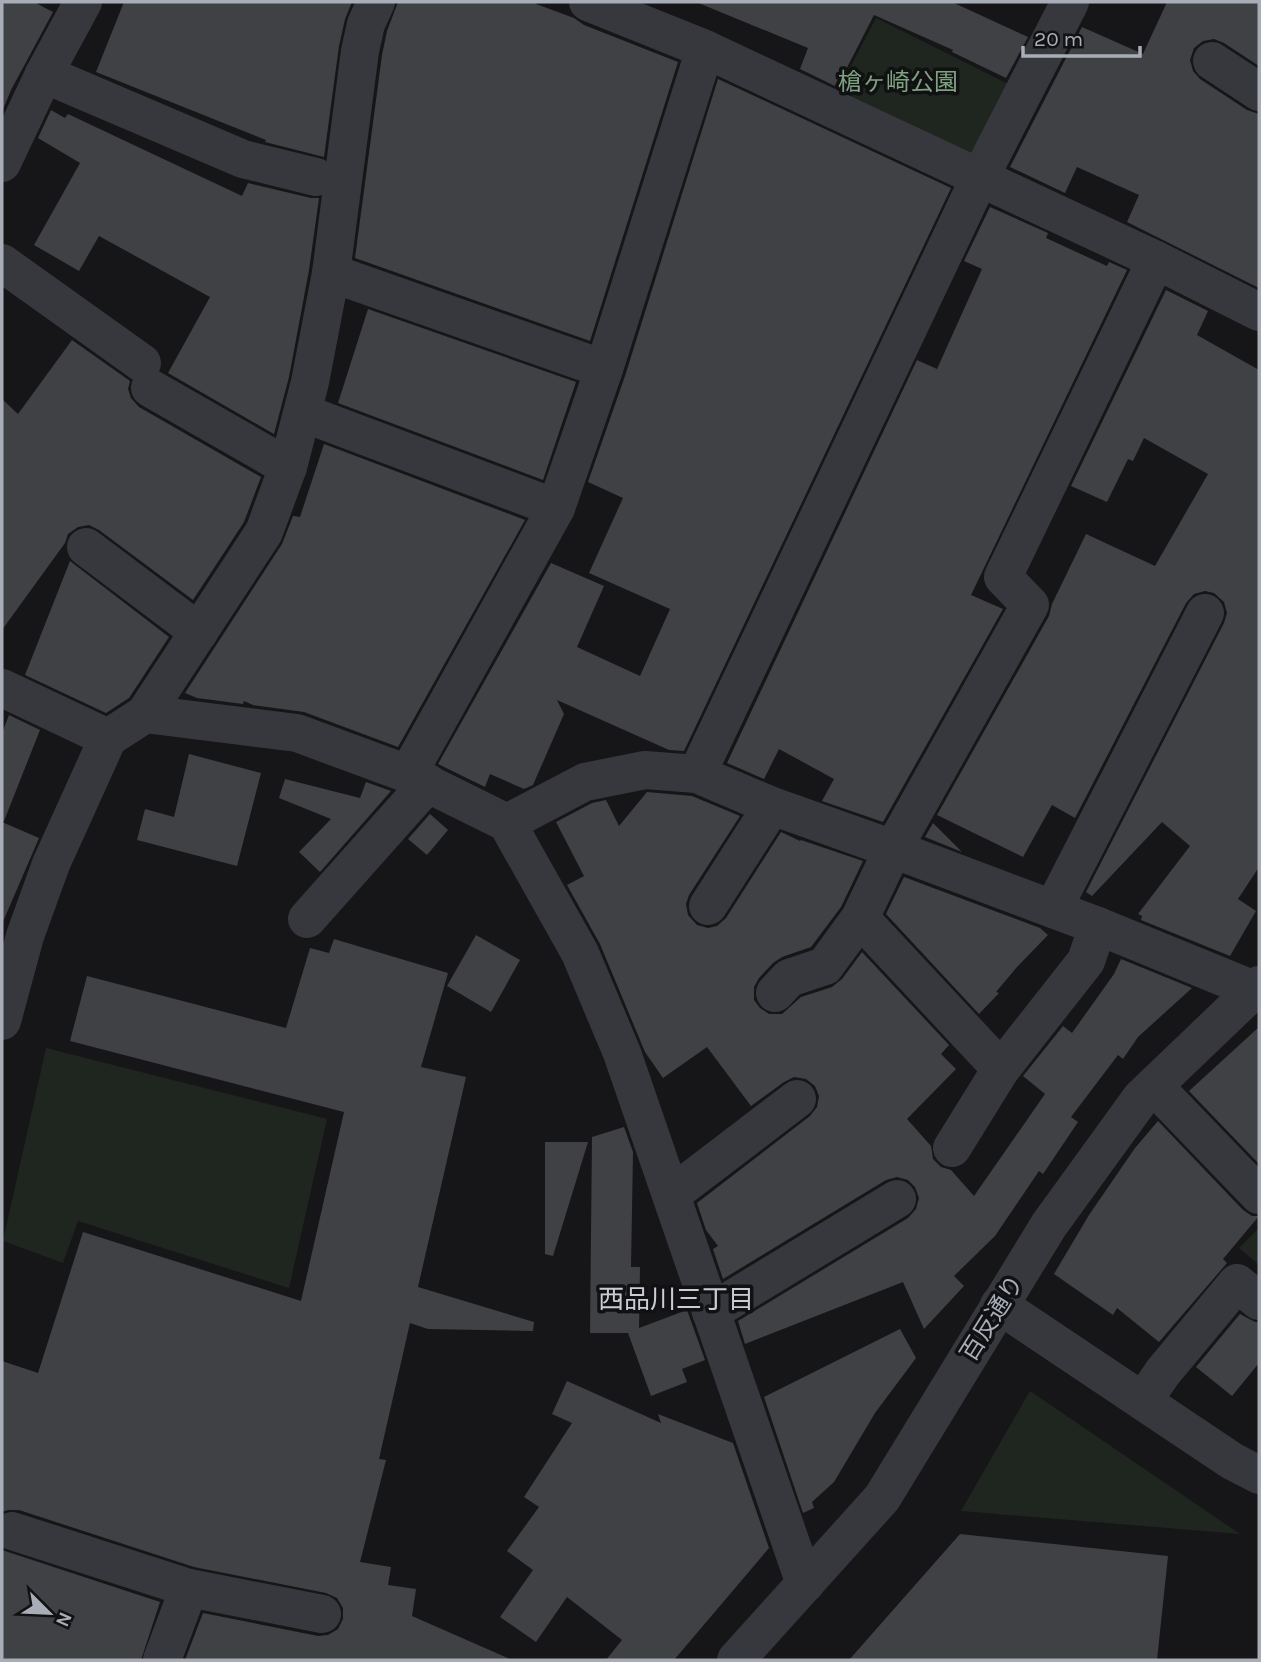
<svg xmlns="http://www.w3.org/2000/svg" width="1261" height="1662" viewBox="0 0 1261 1662" font-family="Karla,'Noto Sans JP',sans-serif">
  <style>
    .green { fill: #1e261f }
    .building { fill: #404145 }
    .lines { fill: none; stroke-linecap: round; stroke-linejoin: round }
    .minor { stroke: #37383d; stroke-width: 38 }
    .labels { text-anchor: middle; dominant-baseline: central; stroke-width: 7; stroke-linejoin: round; paint-order: stroke }
    .park-label { font-size: 24px; fill: #7fa381; stroke: #111113 }
    .street-label { font-size: 24px; fill: #a8adb8; stroke: #111113 }
    .neighbourhood-label { font-size: 26px; fill: #c9ccd4; stroke: #111113 }
  </style>
  <rect width="100%" height="100%" fill="#161618"/>
  <g class="green">
    <path d="M876,18L1018,89L982,161L832,102Z"/>
    <path d="M46,1048L327,1119L289,1288L78,1221L63,1263L3,1241Z"/>
    <path d="M1259,1228V1265L1239,1248Z"/>
    <path d="M1030,1391L1240,1534L961,1511Z"/>
  </g>
  <g class="building">
    <path d="M2,2H34L53,12L11,90L2,112Z"/>
    <path d="M124,2H352L345,19L339,46L324,157L265,142L266,140L96,72Z"/>
    <path d="M398,2H536V4L574,18L584,25L678,62L590,341L355,258L382,55L387,31Z"/>
    <path d="M696,2H952L1028,37L1006,78L952,52L953,50L874,15L837,87L800,69L808,48Z"/>
    <path d="M1167,2H1259V66L1224,43L1214,39L1203,41L1194,48L1190,60L1193,71L1200,79L1247,110L1259,114V288L1127,222L1139,195L1077,167L1065,193L1010,167L1082,27L1143,54Z"/>
    <path d="M718,79L951,188L684,751L669,750L557,700L564,714L533,785L524,789L490,774L485,787L438,764L551,563L604,586L577,647L640,676L670,609L589,573L623,498L588,482L625,376Z"/>
    <path d="M51,110L65,118L68,114L242,196L248,183L311,198H319L309,270L289,377L274,434L168,373L210,297L99,236L79,271L34,245L80,163L38,138Z"/>
    <path d="M990,207L1048,233L1046,238L1107,266L1109,262L1127,270L971,595L1003,609L883,822L822,801L834,779L779,749L764,779L727,763L917,360L937,369L982,269L964,261Z"/>
    <path d="M1166,290L1208,311L1197,335L1259,370V867L1238,899L1256,911L1230,956L1141,920L1142,916L1138,914L1190,846L1162,822L1092,896L1086,892L1224,623L1227,613L1224,602L1214,593L1205,591L1194,594L1186,603L1075,818L1052,805L1023,857L937,815L1049,616L1052,604L1086,534L1155,566L1208,474L1144,438L1133,461L1128,459L1107,502L1071,486Z"/>
    <path d="M368,309L576,382L543,480L338,403Z"/>
    <path d="M72,340L130,381L128,389L131,398L139,407L261,477L244,522L193,600L99,530L89,525L78,527L68,534L65,543L2,630V399L18,414Z"/>
    <path d="M324,444L525,520L398,747L304,712L253,705L244,701L243,704L197,698L185,693L282,544L293,516L300,517Z"/>
    <path d="M70,561L169,637L129,698L106,713L25,675Z"/>
    <path d="M9,715L40,730L4,821L2,820V733Z"/>
    <path d="M189,754L261,773L237,866L137,840L145,809L174,817Z"/>
    <path d="M285,779L360,798L366,782L391,791L320,872L299,852L331,819L279,798Z"/>
    <path d="M647,792L692,796L740,816L689,895L686,904L688,915L697,925L708,928L717,926L726,918L781,832L800,841L801,840L863,861L841,907L811,947L782,957L773,963L759,978L754,987V1000L760,1008L769,1014H782L801,997L832,987L842,979L862,952L949,1045L941,1054L956,1069L907,1119L931,1146L933,1159L941,1167L951,1170L974,1196L1045,1094L1023,1076L1063,1026L1072,1033L1114,974L1121,959L1192,988L1138,1037L1123,1059L1118,1055L1071,1117L1078,1122L1043,1174L1039,1171L995,1236L954,1276L964,1286L924,1329L903,1282L745,1344L738,1321L908,1218L916,1209L919,1198L915,1187L908,1180L897,1177L886,1180L723,1279L713,1249L718,1246L706,1230L697,1203L810,1116L817,1107L819,1096L815,1086L806,1079L794,1077L784,1082L751,1106L707,1047L663,1078L645,1052L600,944L567,885L584,876L556,822L592,803L606,800L619,826Z"/>
    <path d="M430,814L448,830L427,855L408,839Z"/>
    <path d="M2,822L39,838L2,924Z"/>
    <path d="M933,823L962,852L925,837Z"/>
    <path d="M904,877L1040,928L1048,935L1017,967L996,992L999,993L979,1014L886,914Z"/>
    <path d="M476,935L520,960L491,1012L447,986Z"/>
    <path d="M334,939L448,973L421,1067L466,1077L418,1287L534,1322L533,1331L428,1329L410,1323L379,1459L386,1460L360,1562L391,1567L388,1585L416,1589L412,1616L512,1660H185L203,1613L318,1636L328,1635L338,1629L343,1619V1608L337,1598L326,1593L194,1567L19,1510H8L2,1512V1361L38,1373L83,1232L301,1301L344,1112L70,1041L87,976L286,1028L310,948L329,953Z"/>
    <path d="M1259,1027V1164L1189,1091Z"/>
    <path d="M1158,1121L1243,1210L1252,1216H1259L1223,1259L1227,1263L1159,1342L1117,1308L1113,1315L1054,1274L1089,1215L1135,1148Z"/>
    <path d="M624,1127L633,1152L631,1267H640L639,1328L687,1310L705,1360L682,1369L687,1382L651,1396L628,1333H590L592,1137Z"/>
    <path d="M545,1142H588L553,1256L545,1254Z"/>
    <path d="M1240,1314L1255,1322H1259V1363L1232,1396L1196,1367Z"/>
    <path d="M900,1329L916,1358L875,1413L834,1482L812,1502L814,1508L803,1513L764,1397Z"/>
    <path d="M567,1381L661,1423L658,1414L733,1443L769,1548L674,1660H606L622,1640L567,1597L536,1642L500,1617L533,1570L507,1551L539,1507L524,1497L572,1423L552,1414Z"/>
    <path d="M960,1534L1168,1556L1157,1660H849Z"/>
    <path d="M2,1550L160,1602L141,1660H2Z"/>
  </g>
  <g class="lines">
    <g class="minor">
      <path d="M588,2L705,49L1156,260L1259,312"/>
      <path d="M1212,61L1259,92"/>
      <path d="M44,74L243,159L316,177"/>
      <path d="M2,163L44,74L83,2"/>
      <path d="M2,263L142,363"/>
      <path d="M331,273L604,369"/>
      <path d="M150,388L288,467"/>
      <path d="M303,413L556,508"/>
      <path d="M86,547L199,632"/>
      <path d="M2,688L108,738"/>
      <path d="M145,714L297,733L408,774L507,823L580,953L622,1053L805,1584"/>
      <path d="M408,774L556,508L604,369L705,49"/>
      <path d="M697,774L979,179L1070,2"/>
      <path d="M507,823L585,782L645,770L697,774L772,806L893,849L1098,926L1254,990"/>
      <path d="M708,906L772,806"/>
      <path d="M1053,909L1205,613"/>
      <path d="M860,918L1001,1069L1086,961L1098,926"/>
      <path d="M307,919L428,783"/>
      <path d="M775,993L789,978L825,966L860,918L893,849L1030,605L1003,577L1156,260"/>
      <path d="M2,1021L25,936L51,864L108,738L145,714L264,532L288,467L310,382L331,273L360,51L366,24L376,2"/>
      <path d="M1154,1086L1259,1195"/>
      <path d="M952,1148L1001,1069"/>
      <path d="M671,1195L797,1099"/>
      <path d="M999,1305L1232,1461L1259,1475"/>
      <path d="M711,1312L897,1199"/>
      <path d="M1143,1401L1163,1372L1237,1283L1259,1301"/>
      <path d="M12,1531L189,1588L322,1614"/>
      <path d="M162,1660L189,1588"/>
      <path d="M736,1660L882,1498L1049,1225L1141,1098L1259,985"/>
    </g>
  </g>
  <g class="labels">
    <g class="park-label">
      <text x="898" y="82">槍ヶ崎公園</text>
    </g>
    <g class="street-label">
      <text transform="translate(992 1318) rotate(-58)">百反通り</text>
    </g>
    <g class="neighbourhood-label">
      <text x="676" y="1299">西品川三丁目</text>
    </g>
  </g>
  <rect width="1261" height="1662" fill="none" stroke="#a8adb8" stroke-width="7"/>
  <g transform="translate(49 1613) rotate(114)" stroke="#111113" stroke-width="5" paint-order="stroke">
  <path d="M0-5L12 26L0 18L-12 26Z" fill="#a8adb8"/>
  <text y="-10" font-size="19" font-weight="bold" text-anchor="middle" fill="#a8adb8">N</text>
  </g>
  <path d="M1023 46v10h117v-10" fill="none" stroke="#a8adb8" stroke-width="3.5"/>
  <text x="1034" y="46" font-size="21" fill="#a8adb8" stroke="#111113" stroke-width="5" paint-order="stroke">20 m</text>
</svg>
